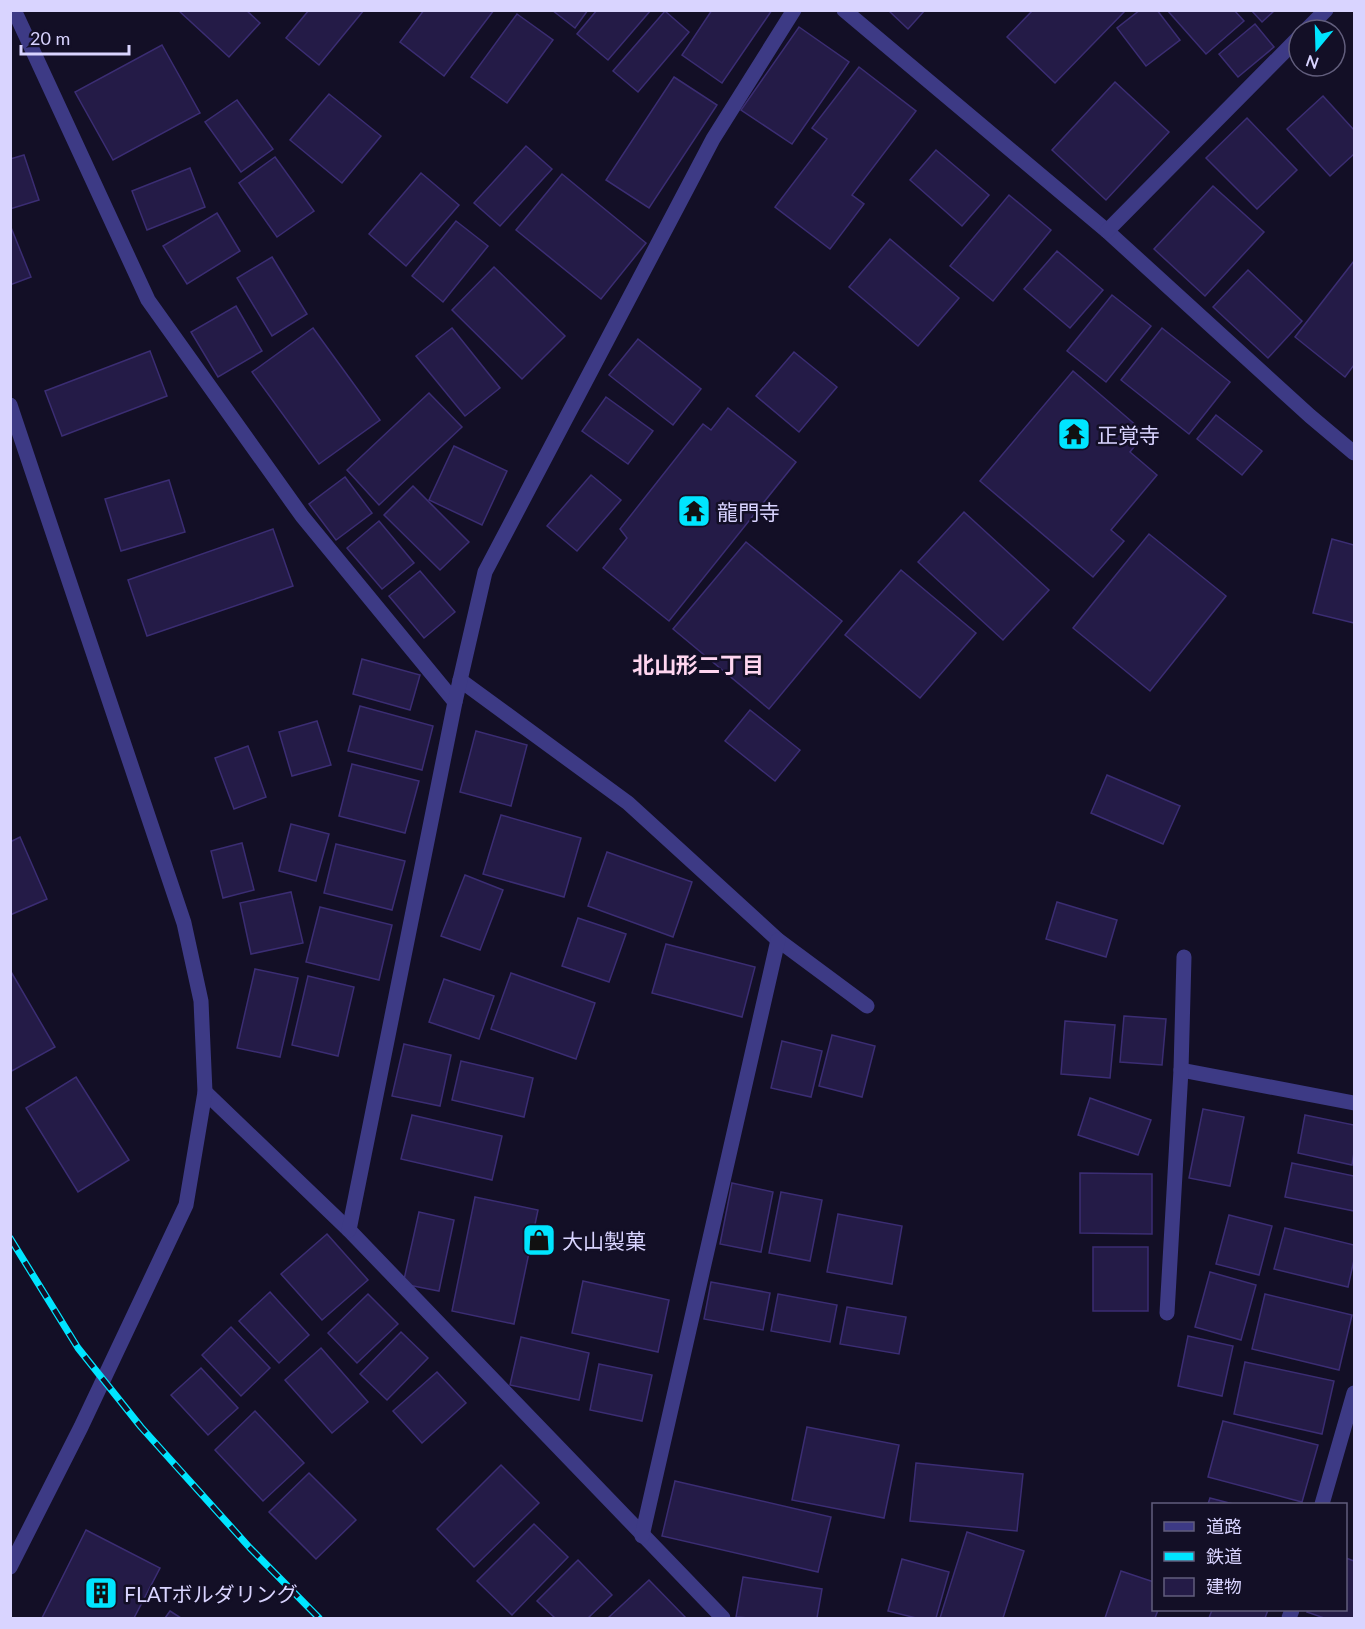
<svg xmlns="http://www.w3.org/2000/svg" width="1365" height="1629" viewBox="0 0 1365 1629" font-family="Lato,'Noto Sans JP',sans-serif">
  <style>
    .building { fill: #241b47; stroke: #3b2d73; stroke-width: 1.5 }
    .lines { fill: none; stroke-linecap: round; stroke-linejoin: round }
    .service { stroke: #3d3a85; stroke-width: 15 }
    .tertiary { stroke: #3d3a85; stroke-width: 15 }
    .rail-casing { stroke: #00e5ff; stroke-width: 7 }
    .rail { stroke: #130f26; stroke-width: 4.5; stroke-dasharray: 14; stroke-linecap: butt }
    .labels { text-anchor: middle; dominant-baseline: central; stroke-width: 5; stroke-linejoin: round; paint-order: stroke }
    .poi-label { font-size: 21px; fill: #d9d4ff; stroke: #130f26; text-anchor: start }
    .neighbourhood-label { font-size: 22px; font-weight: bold; fill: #ffd6f0; stroke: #130f26 }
  </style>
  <rect width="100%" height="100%" fill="#130f26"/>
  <g class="building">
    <path d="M178,10H246L260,23L229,57Z"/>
    <path d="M309,10H364L319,65L286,38Z"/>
    <path d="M424,10H494L444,76L400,42Z"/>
    <path d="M552,10H588L575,28Z"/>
    <path d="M597,10H651L608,60L577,34Z"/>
    <path d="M712,10H772L722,83L682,55Z"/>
    <path d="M888,10H925L908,29Z"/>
    <path d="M1033,10H1126L1055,83L1007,37Z"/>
    <path d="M1140,10H1157L1180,40L1146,66L1117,28Z"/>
    <path d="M1167,10H1234L1244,21L1206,54Z"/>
    <path d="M1251,10H1275L1262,22Z"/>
    <path d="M665,11L689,32L638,92L613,71Z"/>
    <path d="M517,14L553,40L507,103L471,77Z"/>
    <path d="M1255,24L1274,47L1238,77L1219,54Z"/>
    <path d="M799,27L849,62L792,144L741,110Z"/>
    <path d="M162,45L200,113L113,160L75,92Z"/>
    <path d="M859,67L916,111L852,195L864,204L830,249L775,207L827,139L812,128Z"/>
    <path d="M674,77L717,105L649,208L606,180Z"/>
    <path d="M1115,82L1169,132L1106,200L1052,150Z"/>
    <path d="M329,94L381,136L342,183L290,140Z"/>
    <path d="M1323,96L1354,130V154L1330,176L1287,129Z"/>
    <path d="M237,100L273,149L241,172L205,122Z"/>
    <path d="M1247,118L1297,170L1257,209L1206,158Z"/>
    <path d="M526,146L552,169L500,226L474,203Z"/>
    <path d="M936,150L989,195L962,226L910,180Z"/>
    <path d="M24,155L39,200L10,209V159Z"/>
    <path d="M275,157L314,211L277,237L239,183Z"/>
    <path d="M190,168L205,207L147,230L132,191Z"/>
    <path d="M421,173L459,205L406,266L369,234Z"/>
    <path d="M562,174L646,243L601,299L516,230Z"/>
    <path d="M1213,186L1264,232L1205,296L1154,249Z"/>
    <path d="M1009,195L1051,230L993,301L950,266Z"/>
    <path d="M217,213L240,251L187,284L163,246Z"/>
    <path d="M456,221L488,246L443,302L412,276Z"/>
    <path d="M10,225L31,277L10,285Z"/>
    <path d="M890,239L959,298L918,346L849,287Z"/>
    <path d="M1057,251L1103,290L1070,328L1024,289Z"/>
    <path d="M272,257L307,314L272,336L237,278Z"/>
    <path d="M1354,261V365L1345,377L1295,337Z"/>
    <path d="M494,267L565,336L522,379L452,310Z"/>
    <path d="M1248,270L1302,321L1268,358L1213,307Z"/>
    <path d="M1112,295L1151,326L1106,382L1067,351Z"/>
    <path d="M236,306L262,351L218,377L191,332Z"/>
    <path d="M313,328L380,420L319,464L252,372Z"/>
    <path d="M452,328L500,388L465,416L416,356Z"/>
    <path d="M1162,328L1230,382L1189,434L1121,380Z"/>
    <path d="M638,339L701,389L673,425L609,375Z"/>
    <path d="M150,351L167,396L62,436L45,391Z"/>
    <path d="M794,352L837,387L799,432L756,396Z"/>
    <path d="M1073,371L1145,433L1130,452L1157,475L1111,530L1124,541L1093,577L980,481Z"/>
    <path d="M429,393L462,427L379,505L347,470Z"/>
    <path d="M606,397L653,431L628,464L582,431Z"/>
    <path d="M728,408L796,462L669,621L603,568L627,538L620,529L703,424L711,430Z"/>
    <path d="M1216,415L1262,451L1242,475L1197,439Z"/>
    <path d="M454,446L507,471L482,525L429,500Z"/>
    <path d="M591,475L621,500L577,551L547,526Z"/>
    <path d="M345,477L372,513L336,540L309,504Z"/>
    <path d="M169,480L185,532L121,551L105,499Z"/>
    <path d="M413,486L469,542L440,570L384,515Z"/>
    <path d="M964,512L1049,590L1003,640L918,562Z"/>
    <path d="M379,521L414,563L382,589L347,548Z"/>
    <path d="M273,529L293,586L147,636L128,580Z"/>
    <path d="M1149,534L1226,596L1150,691L1073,628Z"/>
    <path d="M1332,539L1354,545V623L1313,613Z"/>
    <path d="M746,542L842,621L769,709L673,629Z"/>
    <path d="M901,570L976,633L920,698L845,635Z"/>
    <path d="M420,571L455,612L424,638L389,596Z"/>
    <path d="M362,659L420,675L410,710L353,694Z"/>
    <path d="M360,706L433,726L422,770L348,751Z"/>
    <path d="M750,710L800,750L775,781L725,741Z"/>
    <path d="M317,721L331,765L292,776L279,732Z"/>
    <path d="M476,731L527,745L511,806L460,792Z"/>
    <path d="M248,746L266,797L234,809L215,758Z"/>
    <path d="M352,764L419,781L405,833L339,816Z"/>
    <path d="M1107,775L1180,806L1163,844L1091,813Z"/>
    <path d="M501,815L581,838L564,897L483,874Z"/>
    <path d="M291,824L329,834L316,881L279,871Z"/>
    <path d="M20,837L47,899L10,915V842Z"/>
    <path d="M242,843L254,890L223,898L211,851Z"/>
    <path d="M336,844L405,861L392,910L324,893Z"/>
    <path d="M607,852L692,882L673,937L588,906Z"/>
    <path d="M465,875L503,890L480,950L441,936Z"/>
    <path d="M291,892L303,943L251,954L240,903Z"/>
    <path d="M1057,902L1117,920L1106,957L1046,939Z"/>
    <path d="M320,907L392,925L379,980L306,962Z"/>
    <path d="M578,918L626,934L609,982L562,966Z"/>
    <path d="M666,944L755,967L742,1017L652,993Z"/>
    <path d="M255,969L298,978L280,1057L237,1048Z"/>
    <path d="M10,970L55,1047L10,1072Z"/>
    <path d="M511,973L595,1003L576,1059L491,1029Z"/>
    <path d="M308,976L354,987L338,1056L292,1045Z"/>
    <path d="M444,979L494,996L479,1039L429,1022Z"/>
    <path d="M1124,1016L1166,1019L1162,1065L1120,1062Z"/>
    <path d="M1065,1021L1115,1025L1110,1078L1061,1074Z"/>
    <path d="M832,1035L875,1046L862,1097L819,1086Z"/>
    <path d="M782,1041L822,1051L811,1097L771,1088Z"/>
    <path d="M404,1044L451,1055L440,1106L392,1096Z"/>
    <path d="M461,1061L533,1078L524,1117L452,1100Z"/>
    <path d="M76,1077L129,1160L78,1192L26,1108Z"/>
    <path d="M1090,1098L1151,1120L1138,1155L1078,1135Z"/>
    <path d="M1203,1109L1244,1117L1230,1186L1189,1178Z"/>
    <path d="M412,1115L502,1136L492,1180L401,1159Z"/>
    <path d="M1305,1115L1354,1125V1152L1352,1165L1298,1153Z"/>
    <path d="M1292,1163L1354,1176V1211L1285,1197Z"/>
    <path d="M1080,1173L1152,1174V1234L1080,1233Z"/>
    <path d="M732,1183L773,1192L761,1252L720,1244Z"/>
    <path d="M781,1192L822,1200L810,1261L769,1253Z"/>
    <path d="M475,1197L538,1210L514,1324L452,1311Z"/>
    <path d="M419,1212L454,1220L439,1291L403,1284Z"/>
    <path d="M838,1214L902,1226L892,1284L827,1272Z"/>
    <path d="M1229,1215L1272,1226L1259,1275L1216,1264Z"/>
    <path d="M1285,1228L1354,1245V1260L1348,1287L1274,1269Z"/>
    <path d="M327,1234L368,1280L322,1320L281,1274Z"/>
    <rect x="1093" y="1247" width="55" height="64"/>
    <path d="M1210,1272L1256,1285L1241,1340L1195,1327Z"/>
    <path d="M583,1281L669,1300L658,1352L572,1333Z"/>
    <path d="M711,1282L770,1293L763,1330L704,1319Z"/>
    <path d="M270,1292L309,1335L279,1363L239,1321Z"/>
    <path d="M368,1294L398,1324L357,1363L328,1333Z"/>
    <path d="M778,1294L837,1305L830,1342L771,1331Z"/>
    <path d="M1265,1294L1352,1315L1339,1370L1252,1349Z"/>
    <path d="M847,1307L906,1317L899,1354L840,1344Z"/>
    <path d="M231,1327L270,1368L241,1396L202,1355Z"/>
    <path d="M401,1332L428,1358L387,1400L360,1374Z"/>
    <path d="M1188,1336L1233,1346L1222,1396L1178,1386Z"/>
    <path d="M521,1337L589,1353L579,1400L510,1385Z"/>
    <path d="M321,1348L368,1402L332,1433L285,1380Z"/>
    <path d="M1245,1362L1334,1381L1322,1434L1234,1414Z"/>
    <path d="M599,1364L652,1375L642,1421L590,1410Z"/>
    <path d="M201,1368L238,1408L208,1435L171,1395Z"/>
    <path d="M437,1372L466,1403L422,1443L393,1411Z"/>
    <path d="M255,1411L304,1463L263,1501L215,1450Z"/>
    <path d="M1223,1421L1318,1445L1302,1502L1208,1477Z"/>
    <path d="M807,1427L899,1445L884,1518L792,1500Z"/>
    <path d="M916,1463L1023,1474L1017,1531L910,1521Z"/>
    <path d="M501,1465L539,1503L474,1567L437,1529Z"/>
    <path d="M309,1473L356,1520L316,1559L269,1512Z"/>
    <path d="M675,1481L831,1517L818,1572L662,1536Z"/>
    <path d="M1210,1498L1233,1504H1208Z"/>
    <path d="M534,1524L568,1557L512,1615L477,1581Z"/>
    <path d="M86,1530L160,1568L134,1618H42Z"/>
    <path d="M967,1532L1024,1551L1003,1618H940Z"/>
    <path d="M1346,1558L1354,1561V1618H1324L1307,1612L1308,1610H1346Z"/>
    <path d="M902,1559L949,1572L936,1618H916L888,1611Z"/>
    <path d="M578,1560L612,1595L588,1618H555L537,1601Z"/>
    <path d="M1121,1571L1154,1582V1610H1158L1155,1618H1105Z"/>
    <path d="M743,1577L822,1589L817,1618H749L736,1617Z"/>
    <path d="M649,1580L686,1618H608Z"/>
    <path d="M1212,1610H1268L1265,1618H1209Z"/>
    <path d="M170,1611L181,1618H165Z"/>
  </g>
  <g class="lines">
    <g class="service">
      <path d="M14,10L148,300L302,516L455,702"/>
      <path d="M844,10L1107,231L1310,416L1354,453"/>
      <path d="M1306,30L1326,10"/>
      <path d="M1107,231L1299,37"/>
      <path d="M460,680L628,803L778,940L867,1006"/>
      <path d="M1181,1070L1354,1103"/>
      <path d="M205,1092L349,1230L723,1618"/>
      <path d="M349,1230L455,702L485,572L713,139L794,10"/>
      <path d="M1167,1313L1181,1070L1184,957"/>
      <path d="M1322,1504L1354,1393"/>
      <path d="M642,1536L778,940"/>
      <path d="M1289,1618L1292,1610"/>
    </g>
    <path class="tertiary" d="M10,405L184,923L201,1001L205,1092L186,1205L81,1427L10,1567"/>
    <g class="rail-casing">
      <path id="rail" d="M10,1238L78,1348L141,1427L250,1548L319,1618"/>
    </g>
    <use href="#rail" class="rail"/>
  </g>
  <defs>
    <g id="temple-square" transform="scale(1.725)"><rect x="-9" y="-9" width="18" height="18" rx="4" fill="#00e5ff" stroke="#130f26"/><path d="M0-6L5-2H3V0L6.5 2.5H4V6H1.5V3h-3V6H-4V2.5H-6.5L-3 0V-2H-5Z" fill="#111"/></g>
    <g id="shop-square" transform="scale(1.725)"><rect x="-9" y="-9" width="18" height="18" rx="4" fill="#00e5ff" stroke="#130f26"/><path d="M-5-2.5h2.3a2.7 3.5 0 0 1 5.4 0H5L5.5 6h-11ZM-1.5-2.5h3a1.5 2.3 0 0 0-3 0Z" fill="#111"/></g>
    <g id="building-square" transform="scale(1.725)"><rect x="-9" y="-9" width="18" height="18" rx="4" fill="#00e5ff" stroke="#130f26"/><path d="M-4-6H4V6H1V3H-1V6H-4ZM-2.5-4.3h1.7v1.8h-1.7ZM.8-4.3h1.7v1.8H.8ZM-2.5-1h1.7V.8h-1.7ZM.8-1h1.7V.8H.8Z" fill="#111"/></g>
  </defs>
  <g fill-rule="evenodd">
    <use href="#temple-square" x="1074" y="434"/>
    <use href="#temple-square" x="694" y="511"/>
    <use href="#shop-square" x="539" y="1240"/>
    <use href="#building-square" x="101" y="1593"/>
  </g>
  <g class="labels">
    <g class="poi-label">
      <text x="1097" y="434">正覚寺</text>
      <text x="717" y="511">龍門寺</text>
      <text x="562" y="1240">大山製菓</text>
      <text x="124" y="1593">FLATボルダリング</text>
    </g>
    <g class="neighbourhood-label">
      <text x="698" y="664">北山形二丁目</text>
    </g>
  </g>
  <rect width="1365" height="1629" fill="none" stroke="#d9d4ff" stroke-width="24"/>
  <rect x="1152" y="1503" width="195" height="108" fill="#130f26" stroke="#625e7d" stroke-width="1.5"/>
  <rect x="1164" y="1522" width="30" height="9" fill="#3d3a85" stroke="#625e7d" stroke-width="1.5"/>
  <text x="1206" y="1533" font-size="18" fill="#d9d4ff">道路</text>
  <rect x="1164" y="1552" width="30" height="9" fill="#00e5ff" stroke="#625e7d" stroke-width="1.5"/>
  <text x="1206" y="1563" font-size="18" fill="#d9d4ff">鉄道</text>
  <rect x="1164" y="1578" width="30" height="18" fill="#241b47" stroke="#625e7d" stroke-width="1.5"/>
  <text x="1206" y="1593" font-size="18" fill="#d9d4ff">建物</text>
  <g transform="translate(1317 48) rotate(199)"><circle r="28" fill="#130f26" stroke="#625e7d" stroke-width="1.5"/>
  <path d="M0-4.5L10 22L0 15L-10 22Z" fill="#00e5ff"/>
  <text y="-9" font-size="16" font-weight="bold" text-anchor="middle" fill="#d9d4ff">N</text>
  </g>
  <path d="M21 45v9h108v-9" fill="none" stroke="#d9d4ff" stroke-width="3"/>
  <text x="30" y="45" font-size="18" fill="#d9d4ff" stroke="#130f26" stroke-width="4.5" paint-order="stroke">20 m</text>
</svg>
